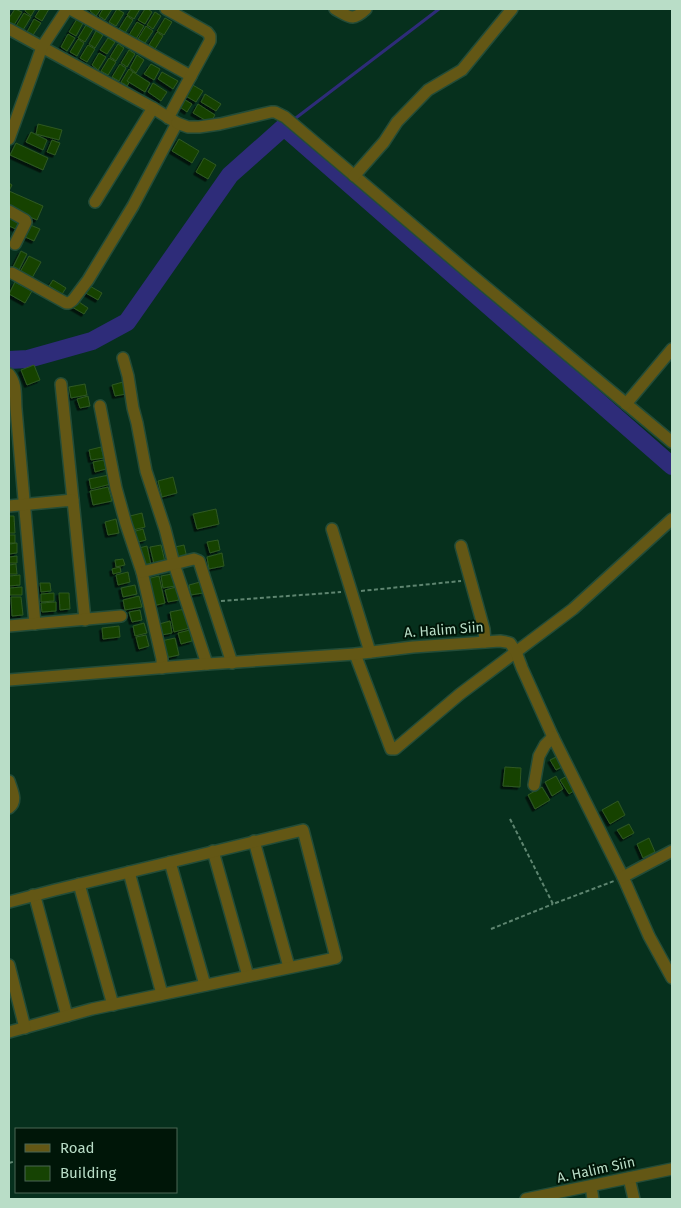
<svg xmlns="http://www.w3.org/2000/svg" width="681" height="1208" viewBox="0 0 681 1208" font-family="'Fira Sans',sans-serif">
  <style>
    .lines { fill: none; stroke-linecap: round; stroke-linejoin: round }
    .stream { stroke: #2e2c79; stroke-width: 3 }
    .river { stroke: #2e2c79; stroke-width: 18 }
    .building { fill: #164303; stroke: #2f5821; filter: url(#shadow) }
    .minor-casing { stroke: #234c38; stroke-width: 14 }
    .path { stroke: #5e8570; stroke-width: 2; stroke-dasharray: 4 2.5; stroke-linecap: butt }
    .minor { stroke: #635715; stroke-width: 11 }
    .labels { text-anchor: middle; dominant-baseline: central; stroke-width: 4; stroke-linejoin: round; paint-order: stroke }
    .street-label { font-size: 14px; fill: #b9ddc7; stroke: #001608 }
  </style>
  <defs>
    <filter id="shadow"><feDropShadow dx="-2.5" dy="2.5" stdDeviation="0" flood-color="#0009"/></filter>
  </defs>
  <rect width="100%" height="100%" fill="#06301d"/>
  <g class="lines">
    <path class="stream" d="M284,127L439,9"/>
    <path class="river" d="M9,360L28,359L92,341L127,322L230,175L284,127L672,466"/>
  </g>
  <g class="building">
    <path d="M15,9L22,12L14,25L9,22V18Z"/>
    <path d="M26,9H35L31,16L25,11Z"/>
    <path d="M40,9H49L42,21L35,17Z"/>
    <path d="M91,9H101L96,16L90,11Z"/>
    <path d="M103,9H112L105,20L99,16Z"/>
    <path d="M117,9L124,13L116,26L109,22Z"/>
    <path d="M131,9H140L134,19L127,15Z"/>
    <path d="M145,9H148L152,12L145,24L138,20Z"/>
    <path d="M155,12L161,16L153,29L147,25Z"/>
    <path d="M24,13L31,17L23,30L16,26Z"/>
    <path d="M127,16L133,20L125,33L119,29Z"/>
    <path d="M165,18L172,22L164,35L157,31Z"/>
    <path d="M34,19L41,23L33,35L27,32Z"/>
    <path d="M77,19L83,23L76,36L69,32Z"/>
    <path d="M137,22L144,26L136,39L129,35Z"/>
    <path d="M86,25L93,29L85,42L78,38Z"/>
    <path d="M146,26L153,31L145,43L138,39Z"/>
    <path d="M96,31L103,35L95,48L89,44Z"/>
    <path d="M157,32L163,36L155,49L149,45Z"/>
    <path d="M68,34L75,38L67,51L61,47Z"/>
    <path d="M108,38L115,42L107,54L100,50Z"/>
    <path d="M78,39L84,43L77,56L70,52Z"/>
    <path d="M118,44L124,48L116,61L110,57Z"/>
    <path d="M88,45L95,49L87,62L80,58Z"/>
    <path d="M129,50L135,54L127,67L121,63Z"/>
    <path d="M99,53L106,57L98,70L92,65Z"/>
    <path d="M137,55L144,60L136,73L130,68Z"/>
    <path d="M109,58L116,62L108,75L101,71Z"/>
    <path d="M120,64L126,68L119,81L112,77Z"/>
    <path d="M151,64L160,69L154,80L144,74Z"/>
    <path d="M129,69L135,73L127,86L121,82Z"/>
    <path d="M133,72L150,83L145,92L127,81Z"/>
    <path d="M162,72L178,81L173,89L158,79Z"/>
    <path d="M153,83L167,92L161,101L148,92Z"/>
    <path d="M191,84L203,91L196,102L184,95Z"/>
    <path d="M205,94L221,104L216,111L201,102Z"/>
    <path d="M182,98L192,104L187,112L177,105Z"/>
    <path d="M198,104L215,115L210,123L193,113Z"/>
    <path d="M38,124L62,130L59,140L36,134Z"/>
    <path d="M31,132L47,140L43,150L26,142Z"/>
    <path d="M179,139L199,151L192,163L172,151Z"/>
    <path d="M52,140L60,143L55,155L47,152Z"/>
    <path d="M16,143L48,158L43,170L10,155Z"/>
    <path d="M204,158L216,165L208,179L196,172Z"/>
    <path d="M9,183L12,185L9,191L43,206L37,220L9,208Z"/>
    <path d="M9,216L21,222L18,230L9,226Z"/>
    <path d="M28,224L40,229L34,241L23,236Z"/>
    <path d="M21,251L27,254L19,270L13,267Z"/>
    <path d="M29,256L41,262L32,278L20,272Z"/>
    <path d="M53,280L66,288L62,294L49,286Z"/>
    <path d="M15,282L32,291L25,303L9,294Z"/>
    <path d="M88,285L102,293L98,300L84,292Z"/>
    <path d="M76,300L88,308L84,314L72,307Z"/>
    <path d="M34,365L40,380L27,385L21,370Z"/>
    <path d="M123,382L126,394L115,396L112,385Z"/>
    <path d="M85,384L87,395L71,398L69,387Z"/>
    <path d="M88,396L90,406L80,408L77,399Z"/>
    <path d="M101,447L104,458L91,460L89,450Z"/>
    <path d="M104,460L106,469L95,472L93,462Z"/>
    <path d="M109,475L111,484L91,489L89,479Z"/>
    <path d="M173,477L177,493L162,497L158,481Z"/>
    <path d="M108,487L112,501L93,505L90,491Z"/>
    <path d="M216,509L219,524L197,529L193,514Z"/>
    <path d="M142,513L145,527L133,530L130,516Z"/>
    <path d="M9,516H14L15,533H9Z"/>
    <path d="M116,519L119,533L108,535L105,522Z"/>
    <path d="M143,529L146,540L135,543L132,532Z"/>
    <rect x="9" y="535" width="6" height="8"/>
    <path d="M218,540L220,550L210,553L207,542Z"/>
    <path d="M17,543V553L9,554V544Z"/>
    <path d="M161,545L165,562L154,564L150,547Z"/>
    <path d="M184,545L187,558L178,560L175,547Z"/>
    <path d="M147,546L151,565L143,566L139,548Z"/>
    <path d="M222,553L224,566L209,569L207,557Z"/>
    <path d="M17,556V563H9V557Z"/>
    <path d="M123,559L125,565L116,567L115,560Z"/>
    <path d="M16,564L17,574H9V565Z"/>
    <path d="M120,567L121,572L113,574L112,569Z"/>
    <path d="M128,572L130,582L118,585L116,575Z"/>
    <path d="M172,574L175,586L163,588L161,576Z"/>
    <path d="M20,575V585L9,586V576Z"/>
    <path d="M159,576L165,603L153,606L147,579Z"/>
    <path d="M200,582L203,593L191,595L189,585Z"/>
    <path d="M40,583H50L51,591L41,592Z"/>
    <path d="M135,585L137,594L123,597L121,588Z"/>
    <path d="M22,587V595H10V588Z"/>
    <path d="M176,587L179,600L168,602L165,590Z"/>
    <path d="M54,593V601L41,602V594Z"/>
    <path d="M59,593H69L70,609L60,610Z"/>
    <path d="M139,596L142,607L125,610L123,600Z"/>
    <path d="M11,597H21L23,615L12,616Z"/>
    <path d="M56,602V611L42,612L41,603Z"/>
    <path d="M185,609L190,628L174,632L170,612Z"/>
    <path d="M140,610L142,620L132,622L129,612Z"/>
    <path d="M170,621L172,633L162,635L159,624Z"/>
    <path d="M144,623L147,633L135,636L133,626Z"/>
    <path d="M119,626L120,637L103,639L102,628Z"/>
    <path d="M190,630L192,641L181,644L178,633Z"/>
    <path d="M146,635L149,646L139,649L136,637Z"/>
    <path d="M175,638L179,655L165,658L161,641Z"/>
    <path d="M556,757L562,767L556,770L550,760Z"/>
    <path d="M505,767L521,768L520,787L503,786Z"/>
    <path d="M569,775L577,789L569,794L560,780Z"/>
    <path d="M556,776L563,789L552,796L545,782Z"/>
    <path d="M542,787L550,800L535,809L528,795Z"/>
    <path d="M618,801L625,815L610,824L602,810Z"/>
    <path d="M629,824L634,833L623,839L617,830Z"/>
    <path d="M649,838L655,852L643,858L637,844Z"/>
  </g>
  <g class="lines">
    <g class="minor-casing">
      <g id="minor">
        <path d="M70,9L191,76"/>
        <path d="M166,9L207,32L210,36V41L168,118"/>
        <path d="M335,9C350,17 352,22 366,9"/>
        <path d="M9,29L153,108L177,123L133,206L88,280L73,300L69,303H66L12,273"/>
        <path d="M177,123L188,127H199L220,124L271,112H275L285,117L469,273L672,442"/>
        <path d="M9,139L42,47L67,9"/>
        <path d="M354,176L384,142L397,122L428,90L462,70L512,9"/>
        <path d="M95,202L153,108"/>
        <path d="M9,211L25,220L26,222L15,244"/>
        <path d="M123,358L128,376L133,408L137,423L146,471L165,529L174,564L207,664"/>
        <path d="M9,374C17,384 15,396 16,409L35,624"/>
        <path d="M61,384L73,500"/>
        <path d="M626,404L672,349"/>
        <path d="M100,406L116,488L126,524L142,572L162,659V668"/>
        <path d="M9,506L73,500L85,620"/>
        <path d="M332,529L370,652"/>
        <path d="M461,546L484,629L485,642"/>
        <path d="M142,572L194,559L199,561L232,663"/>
        <path d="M9,626L121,616"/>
        <path d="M355,654L391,749H395L460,694L573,609L672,519"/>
        <path d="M9,680L207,664L355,654L413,647L500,641L506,642L510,643L516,652L522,668L553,737L623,877L649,936L672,978"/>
        <path d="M9,781C12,791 18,801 9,808"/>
        <path d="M534,785L539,756L545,745L553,737"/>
        <path d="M254,841L289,967"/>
        <path d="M213,851L248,976"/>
        <path d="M170,862L205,985"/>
        <path d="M129,872L162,994"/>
        <path d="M623,877L672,851"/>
        <path d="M79,884L113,1005"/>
        <path d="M33,895L35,897L67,1016"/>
        <path d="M9,902L55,890L303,830L336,958L92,1009L9,1032"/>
        <path d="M9,965L25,1028"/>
        <path d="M629,1178L634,1199"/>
        <path d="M591,1186L593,1199"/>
        <path d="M526,1199L672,1169"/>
      </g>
    </g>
    <g class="path">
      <path d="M361,591L461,581"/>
      <path d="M221,601L341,592"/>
      <path d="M510,819L553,904L614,881"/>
      <path d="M491,929L553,904"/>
      <path d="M9,1163L16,1161"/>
    </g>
    <use href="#minor" class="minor"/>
  </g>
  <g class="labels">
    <g class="street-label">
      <text transform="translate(444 630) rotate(-4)">A. Halim Siin</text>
      <text transform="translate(596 1170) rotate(-12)">A. Halim Siin</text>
    </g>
  </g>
  <rect width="681" height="1208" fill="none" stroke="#b9ddc7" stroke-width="20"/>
  <rect x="15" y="1128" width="162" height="65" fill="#001608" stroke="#4a6654"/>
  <rect x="25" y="1144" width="25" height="8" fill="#635715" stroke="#4a6654"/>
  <text x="60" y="1153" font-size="15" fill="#b9ddc7">Road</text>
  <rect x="25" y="1166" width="25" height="15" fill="#164303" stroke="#4a6654"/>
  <text x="60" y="1178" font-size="15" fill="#b9ddc7">Building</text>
</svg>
